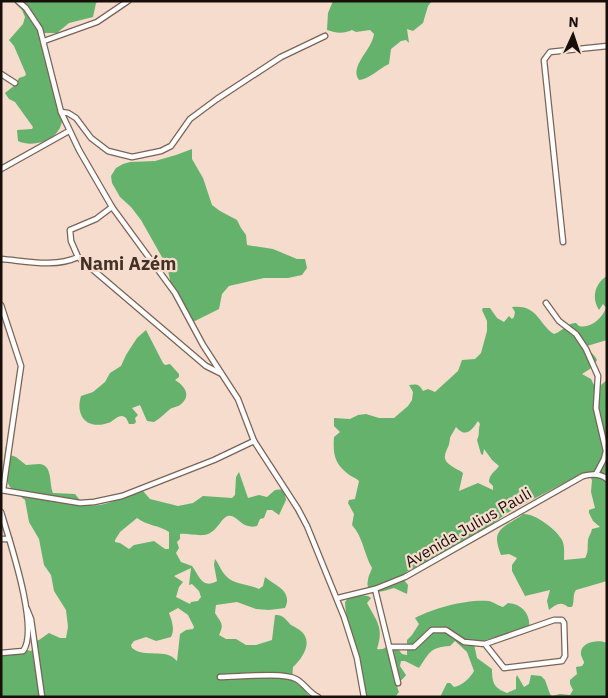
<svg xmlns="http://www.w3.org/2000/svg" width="608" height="698" viewBox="0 0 608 698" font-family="'IBM Plex Sans',sans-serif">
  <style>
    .forest { fill: #64b26c; fill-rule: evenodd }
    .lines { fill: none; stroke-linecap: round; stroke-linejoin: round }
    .minor-casing { stroke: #796356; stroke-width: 7 }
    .minor { stroke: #fff; stroke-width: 4.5 }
    .labels { text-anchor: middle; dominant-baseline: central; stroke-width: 4.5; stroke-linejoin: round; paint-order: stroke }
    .street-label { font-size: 16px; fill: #180f0a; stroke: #f6dccd }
    .neighbourhood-label { font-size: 18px; font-weight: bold; fill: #443024; stroke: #f6dccd }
  </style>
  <rect width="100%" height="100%" fill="#f6dccd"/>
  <g class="forest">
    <path d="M13,1H99L96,3L93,17L69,23L57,33H41C45,57 50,80 57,102C59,108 63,116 62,121C59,141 33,148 18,141L17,130L32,129L33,127L15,102L9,99L5,93L15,85L19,78L25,76L26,74L14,46L9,40L23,24L25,17L22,10Z"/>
    <path d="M333,1H432L428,6L423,23L413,31L407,29L409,43L406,40L401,41L391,49L389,64C378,69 370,79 359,80C349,66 372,50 374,34L370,30L356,32L352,30C343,34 336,33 327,30L328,13Z"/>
    <path d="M192,149V159L203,178L212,205L220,211L237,220L241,228L246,235L247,245L273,249L297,259H305L307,268L302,275L288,278H264L229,286L222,294L219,309L193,322L178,298L169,290L170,280L167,266L141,220L131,207L120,197L112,183L111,176L116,168L123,164L130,162L155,161L176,155Z"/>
    <path d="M607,276V340L587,346C588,352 595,354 597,360L593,367L582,374L591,379L596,389L607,380V581L576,590C572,595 575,601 572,607H568C561,601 556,604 549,610L547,601L550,590L525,596L512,571V565L517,558L509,554L501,555C499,550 497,544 497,539C497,526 516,521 523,514C535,513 557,530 562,540C565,546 564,554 564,560L585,558C589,552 587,547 588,541C588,537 591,534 592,529L600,527L593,521L589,513V510L595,508L591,492L592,480L589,475L581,474L507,513L491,525L435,557L406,572L403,579L408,585L407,594L394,588C385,591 364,598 368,580C368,576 371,572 372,568C364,554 363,537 352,525L354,514L348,503L349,500L355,499L359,481C356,478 352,477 348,474C334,463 333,454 334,437L340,432L334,426V418L350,419L358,415L366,414L379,418H394L408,406L412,400L413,392L409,385C417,384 419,384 423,391L428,389L435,392L458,371L462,360L475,359L481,353L487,331V321L482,310L483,308H490L497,318L504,322L509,316L512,319L514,317L515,312L512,307C538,304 538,324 554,334C563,331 567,323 576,323L579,326C591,329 602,318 606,308L603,304L599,310C591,298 595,283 607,276ZM478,421L480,424C478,430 480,434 477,440L481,454L483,455L484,449L492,460L499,466C495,472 489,474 489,482L493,486V490L478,483L459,491L463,473C460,470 457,470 453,467C442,460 444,456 448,447C449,446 450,439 450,438C451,435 454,431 456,427C458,429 460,431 462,432C470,435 475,425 478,421Z"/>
    <path d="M146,330L163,363L165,365L170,364L179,374V377L175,380C185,386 192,396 180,405C177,407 172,407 169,410C163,415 162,417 154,422L147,421L140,405L132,408L138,415L135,418L136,422L134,424H129C127,420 127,417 122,416C116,416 113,422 108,423C87,430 75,416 81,396L93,392L105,382L110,373L121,366L126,355L137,338Z"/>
    <path d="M7,443L10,455L16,457L26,465C30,465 35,464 39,464C53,464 49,485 53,493L75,494C78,497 80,501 83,503C100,511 122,497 138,490L143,491L150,499L178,506L193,503L203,496L232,498L235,495L236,477L239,472L248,498L259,495L267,497L275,490L284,489L286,500L279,515L272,510H267L264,518L260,519L257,526C241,530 238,514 228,516C222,517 218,530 208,534C200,537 188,533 180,534V539L177,542L179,548L176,553L181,562L192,566C199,575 202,590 217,581L214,565L215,559C219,564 221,571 226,576C234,585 249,584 259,589L263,586L265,577C276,586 293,591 285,608L269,610L256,609L237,602L216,605L215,613C220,622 225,623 219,635L226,639H236L246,645H256L272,640L275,615C283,614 286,620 291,625C295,627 299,629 302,632C313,643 302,659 293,667L292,680L302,687L310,697H1V652L19,648L31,651L33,649L34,641L39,640L49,633L60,638H66L68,627L66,610L54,591L51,575L44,565L39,539L29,522L25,500C20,496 14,492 10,487C4,479 3,452 7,443ZM137,518C147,526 159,525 169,532V549H165L154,541L134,545L129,549L120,543L115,542V540L120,532ZM191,568L189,585L192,584L199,591L201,597L198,601L191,602L190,604L176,597L179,587L183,582L174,576ZM178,608L188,615L194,627L193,629L186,630L180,634L177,661C165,647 145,659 132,648L131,645L134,641L146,637L156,641L171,637C175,629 172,621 169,613Z"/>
    <path d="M361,595L368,596L371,598L367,603C377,622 384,627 377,649C382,650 385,649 389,644H394L402,654L407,655V640L412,635L419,624L415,618C434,608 467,599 489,601C493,602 499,606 503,607L508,603C523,604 531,615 529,629L508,638L495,637L474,644L477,658L492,669C492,683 494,688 507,693L516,689V678L517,675L524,687L529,684L531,675L541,676L545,680L550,694L552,696L560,694L570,695L573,690L570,684V680L577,674L576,667L582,666L584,663C584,661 582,658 581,655C579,642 599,639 607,643V697H440L447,683H450L454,687C462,686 470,678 474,671L467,652L455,641L450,646C429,647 429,654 419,668L405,661H401L400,666L406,675C402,682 394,681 399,692L395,697H363C367,664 346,634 345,602L348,598Z"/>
  </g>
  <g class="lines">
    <g class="minor-casing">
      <g id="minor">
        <path d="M18,1L26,8L40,29L61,112L79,150L112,207L175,293L203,345L238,399L254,441L298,509L307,526L344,617L357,658L364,697"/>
        <path d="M44,41L97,22L128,1"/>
        <path d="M1,74L15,83"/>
        <path d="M61,112L68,113L76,118L91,138L108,151L132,157L161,151L171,146L190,119L217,99L281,57L325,36"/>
        <path d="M1,169L69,131"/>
        <path d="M563,242L544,60L550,52L607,46"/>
        <path d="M78,257L206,366L220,373"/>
        <path d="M1,259C26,261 55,268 78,257L71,241L70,230L96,219L112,207"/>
        <path d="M546,303L559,321L576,334L586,349L598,376L596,408L606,451L604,459L596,474"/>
        <path d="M1,305L21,366L3,490"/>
        <path d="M1,490L80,503L94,502L122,496L214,460L254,441"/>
        <path d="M1,512C9,539 40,630 23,651L1,653"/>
        <path d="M1,539H9"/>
        <path d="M375,589L398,683"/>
        <path d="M338,598L375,589L405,577L583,476C591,474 600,473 607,479"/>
        <path d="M27,609L31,619L42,697"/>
        <path d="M390,647H414L432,630H446L464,642L485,644L554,620H562L564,623L565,656L562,661L504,668L485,644"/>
        <path d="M220,677C238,677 283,672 296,679C305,684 309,693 318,697"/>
      </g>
    </g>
    <use href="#minor" class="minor"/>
  </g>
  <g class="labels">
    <g class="street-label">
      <text transform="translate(468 527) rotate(-30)">Avenida Julius Pauli</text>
    </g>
    <g class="neighbourhood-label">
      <text x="128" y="263">Nami Azém</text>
    </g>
  </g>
  <rect width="608" height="698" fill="none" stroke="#180f0a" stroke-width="5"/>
  <g transform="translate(573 35) rotate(3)" stroke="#f6dccd" stroke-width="4" paint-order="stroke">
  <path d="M0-4L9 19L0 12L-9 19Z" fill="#180f0a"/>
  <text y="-8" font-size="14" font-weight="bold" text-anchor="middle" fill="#180f0a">N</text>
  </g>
</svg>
